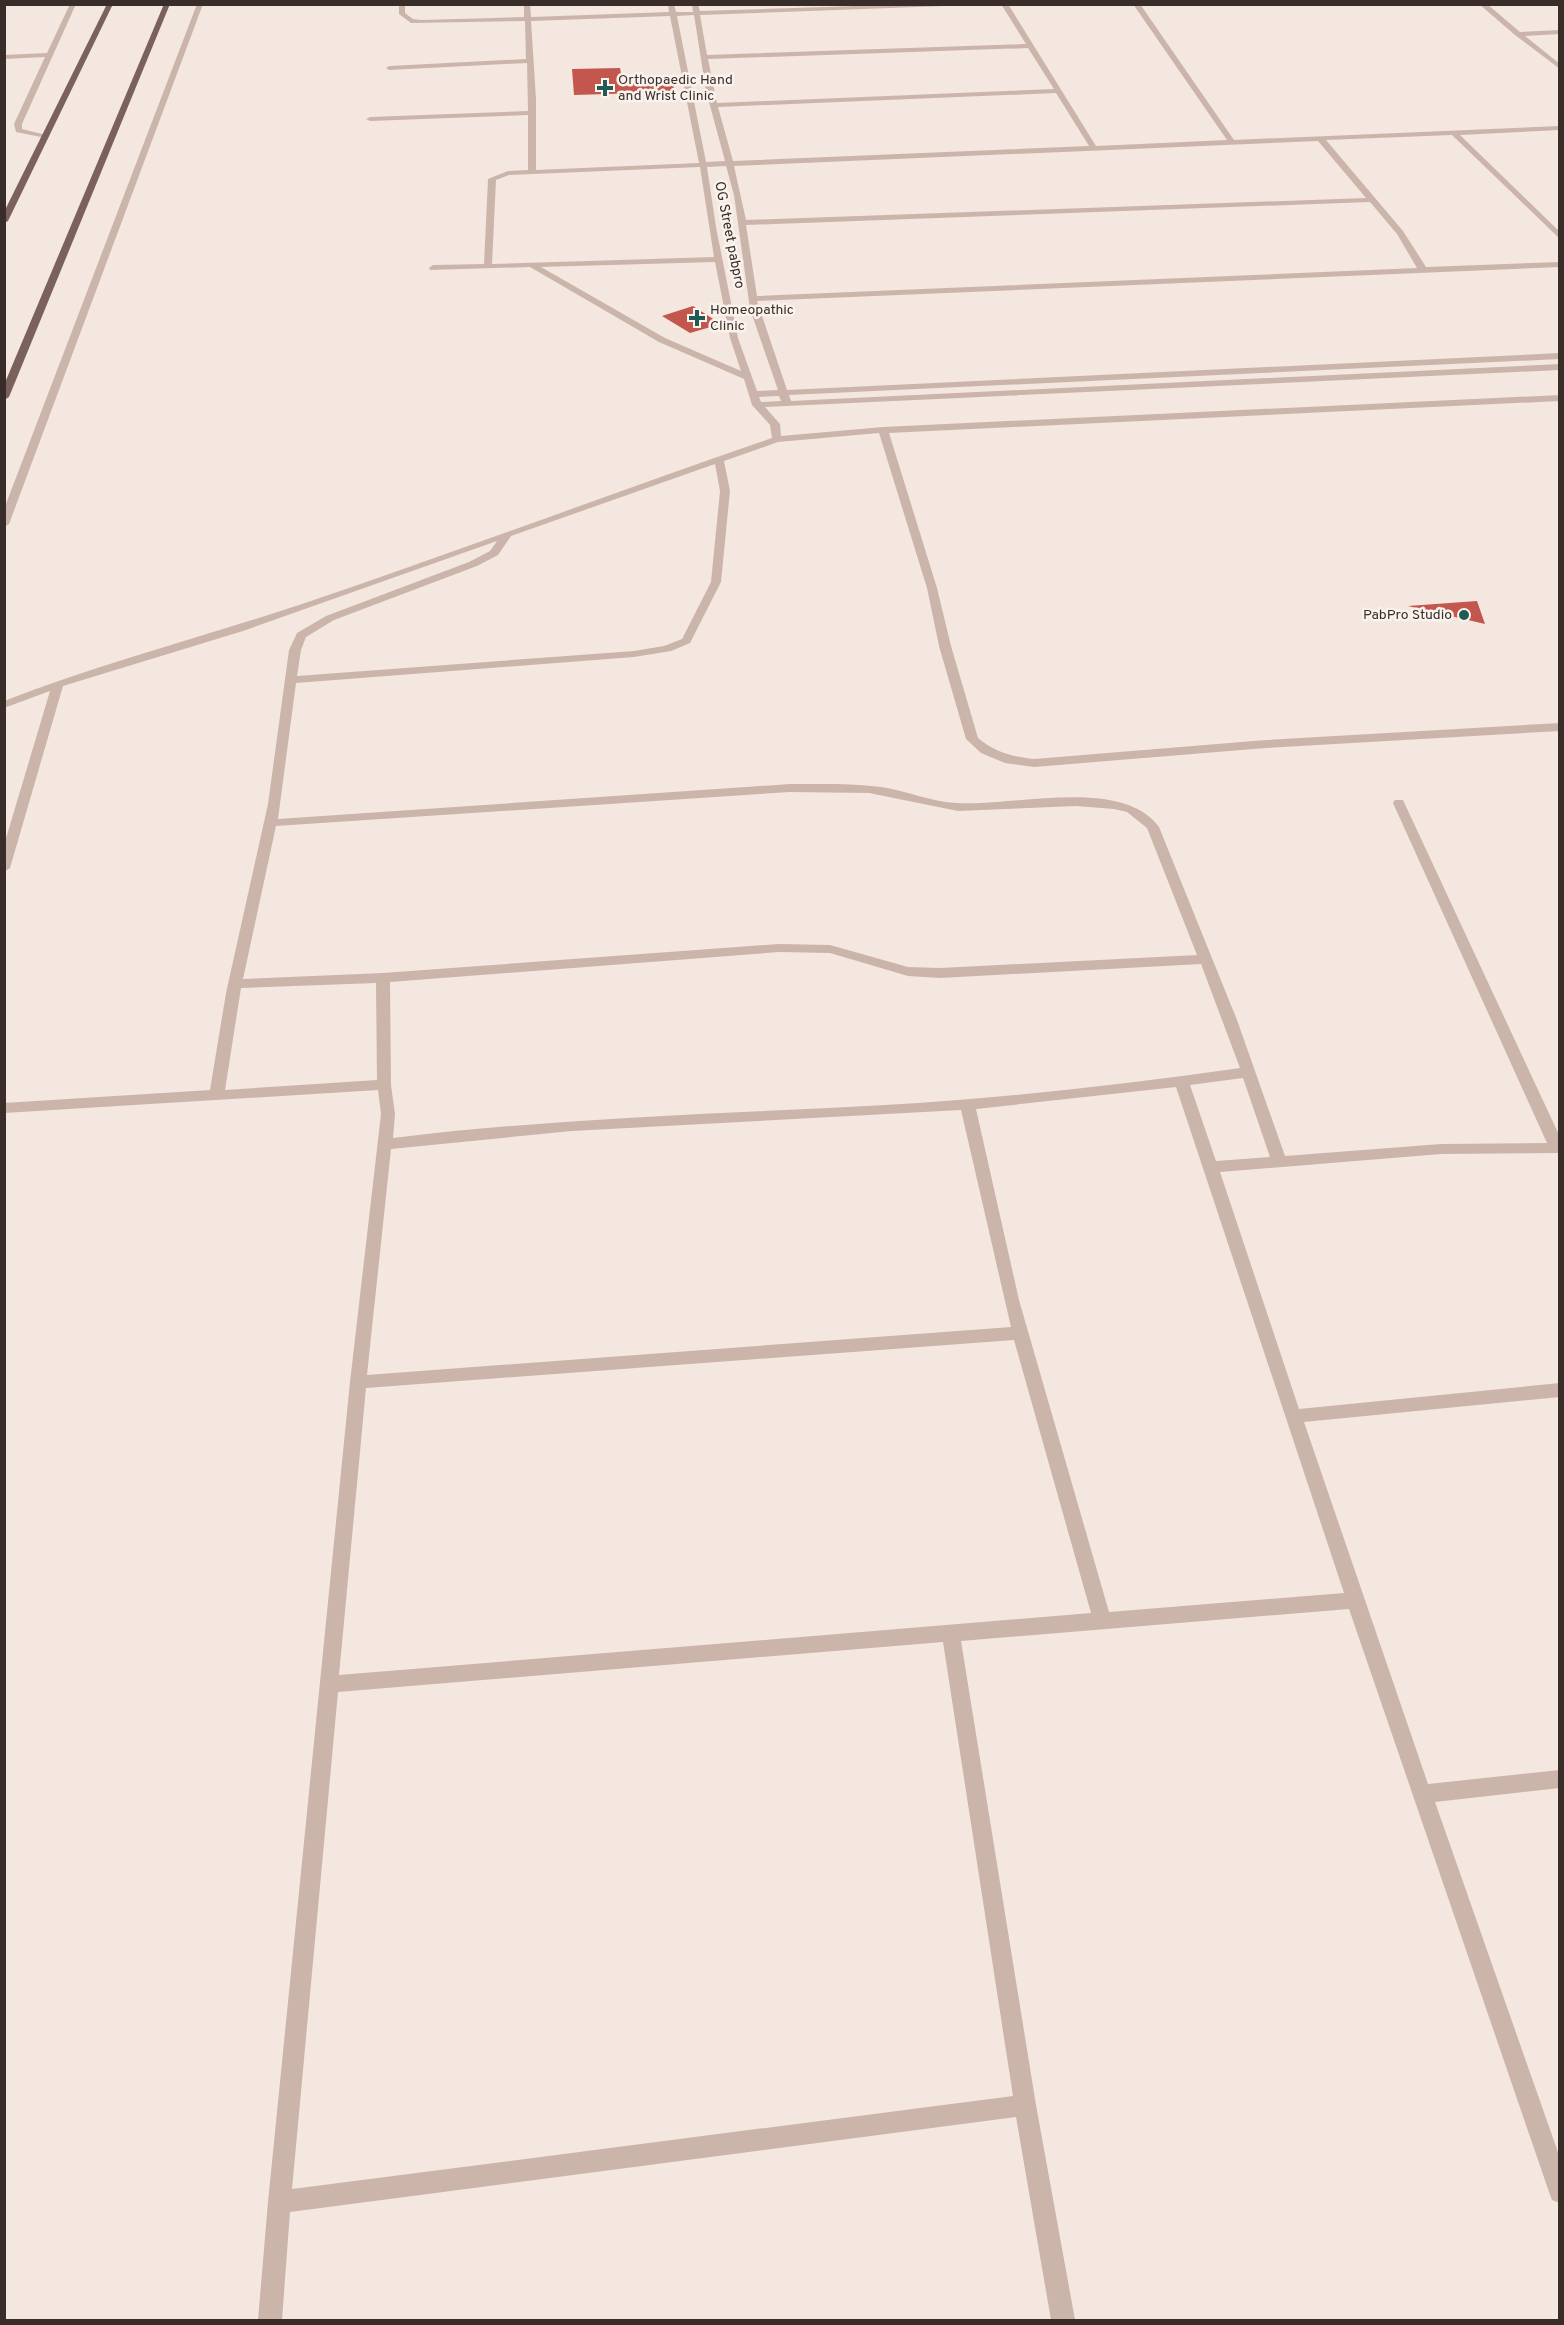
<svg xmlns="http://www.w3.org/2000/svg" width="1564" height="2325" viewBox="0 0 1564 2325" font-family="Overpass,sans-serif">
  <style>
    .building { fill: #c4574d }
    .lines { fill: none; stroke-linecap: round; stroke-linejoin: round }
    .minor { fill: #cbb5ab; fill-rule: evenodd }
    .major { fill: #7b615c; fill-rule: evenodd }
    .poi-dot { fill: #205a55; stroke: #faf2ec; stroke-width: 2 }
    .labels { text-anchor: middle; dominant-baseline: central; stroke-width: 5; stroke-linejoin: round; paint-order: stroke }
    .far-poi-label { font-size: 14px; fill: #392d2a; stroke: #faf2ec; text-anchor: start }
    .far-street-label { font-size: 14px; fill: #392d2a; stroke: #faf2ec }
  </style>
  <rect width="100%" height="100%" fill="#f3e7e0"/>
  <g class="building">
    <path d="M620,68L623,84L673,82L675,92L574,95L572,69Z"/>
    <path d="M693,306L721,324L690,333L662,316Z"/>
    <path d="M1477,601L1485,624L1408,606Z"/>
  </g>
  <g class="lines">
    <g class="minor">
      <path d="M70,4H76L22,124V129L50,136L46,138L16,132L14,124L45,57L4,59V55L47,53Z"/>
      <path d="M197,4H203L9,524L4,527V509Z"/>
      <path d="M399,4H405V13L413,19L421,20L524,17V4H530L531,17L669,12L668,4H674L676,12H693L692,4H698L700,11L917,4H998L700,15L707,55L1026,44L1001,4H1008L1096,146L1227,140L1133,4H1140L1234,140L1560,126V130L1460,135L1560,232V239L1452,135L1326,140L1403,231L1426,267L1560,262V267L757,301L787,390L1560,353V359L789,395L791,401L1560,364V370L765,407L780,424L781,436L883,427L1560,395V401L889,433L937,588L951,646L978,738C995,752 1012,757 1034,759L1266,740L1560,723V731L1266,748L1034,767L1005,763L981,753L966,739L939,646L927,588L879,433L778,442L724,461L730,491L721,582L690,643L671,651L634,657L296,683L278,819L790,784C820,784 851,783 881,787C907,791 932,802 957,803C1013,807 1122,776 1159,827L1237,1020L1285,1156L1441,1144L1547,1143L1393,803L1395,800H1403L1560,1137V1153L1441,1154L1220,1172L1299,1409L1560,1383V1397L1304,1422L1428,1784L1560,1770V1788L1435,1802L1560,2158V2203L1552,2200L1549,2192L1349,1609L961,1641L1036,2105L1075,2320H1051L1016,2117L290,2212L282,2320H258L268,2202L350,1382L381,1114L378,1090L4,1113V1103L210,1090L226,993L268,804L289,650L297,633L326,616L469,562L490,551L497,541L243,631L63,686L10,868L4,872V845L50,691L4,708V701C102,663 203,637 302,604C459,551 615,492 772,438L770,425L752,405L744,379L659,342L530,267L430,270L429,268L433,265L484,264L488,179L508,171L528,170V115L370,121L366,119L370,117L528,111L527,63L389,70L386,68L389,66L526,59L525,21L411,23L399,14ZM694,15L706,91L725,161L706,162L677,16ZM670,16L699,163L536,170V99L531,21ZM1028,48L1054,89L717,103L708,59ZM1056,93L1089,146L733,161L718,107ZM1318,141L1366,198L746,220L734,166ZM726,166L734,195L750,309L778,390L757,391L738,338L716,227L707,167ZM700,167L714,257L492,264L496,180L509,175ZM1370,202L1397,234L1417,268L757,296L746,225ZM715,262L730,338L741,371L665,338L541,267ZM779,396L781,401L761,402L759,397ZM715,464L720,491L711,582L682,639L664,646L634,651L297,676L301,650L306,637L334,620L477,566L498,555L511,536ZM790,792L869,793L958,811L1076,806L1114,809L1127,812L1147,828L1197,955L940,968L908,967L830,945L779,944L383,973L243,979L276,826ZM779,952L830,953L908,976L940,978L1201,964L1240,1068C1122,1085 1003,1098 885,1105C720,1114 556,1118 393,1138L395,1114L391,1085L390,982ZM376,983L377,1080L225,1090L241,988ZM1243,1078L1270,1157L1216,1161L1190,1085ZM1176,1087L1344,1593L1109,1612L1019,1300L976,1109ZM961,1110L1011,1327L367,1375L391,1149L572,1131ZM1014,1340L1091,1613L339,1675L366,1388ZM943,1642L1013,2096L292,2189L338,1692Z"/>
      <path d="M1479,4H1487L1520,32L1560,30V34L1525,36L1560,64V69L1515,35Z"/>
    </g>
    <g class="major">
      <path d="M107,4H113L8,221L4,223V212Z"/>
      <path d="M164,4H170L9,397L4,400V385Z"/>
    </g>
  </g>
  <g class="poi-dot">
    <path d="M602 79h6v6h6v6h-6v6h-6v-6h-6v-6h6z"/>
    <path d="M694 309h6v6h6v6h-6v6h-6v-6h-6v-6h6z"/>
    <circle cx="1464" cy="615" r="6"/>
  </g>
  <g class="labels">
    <g class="far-poi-label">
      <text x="618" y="80">Orthopaedic Hand<tspan x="618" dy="16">and Wrist Clinic</tspan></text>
      <text x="710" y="310">Homeopathic<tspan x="710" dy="16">Clinic</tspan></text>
      <text x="1452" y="615" text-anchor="end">PabPro Studio</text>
    </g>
    <g class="far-street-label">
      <text transform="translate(729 235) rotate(79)">OG Street pabpro</text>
    </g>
  </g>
  <rect width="1564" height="2325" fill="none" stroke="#392d2a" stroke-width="12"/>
</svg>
